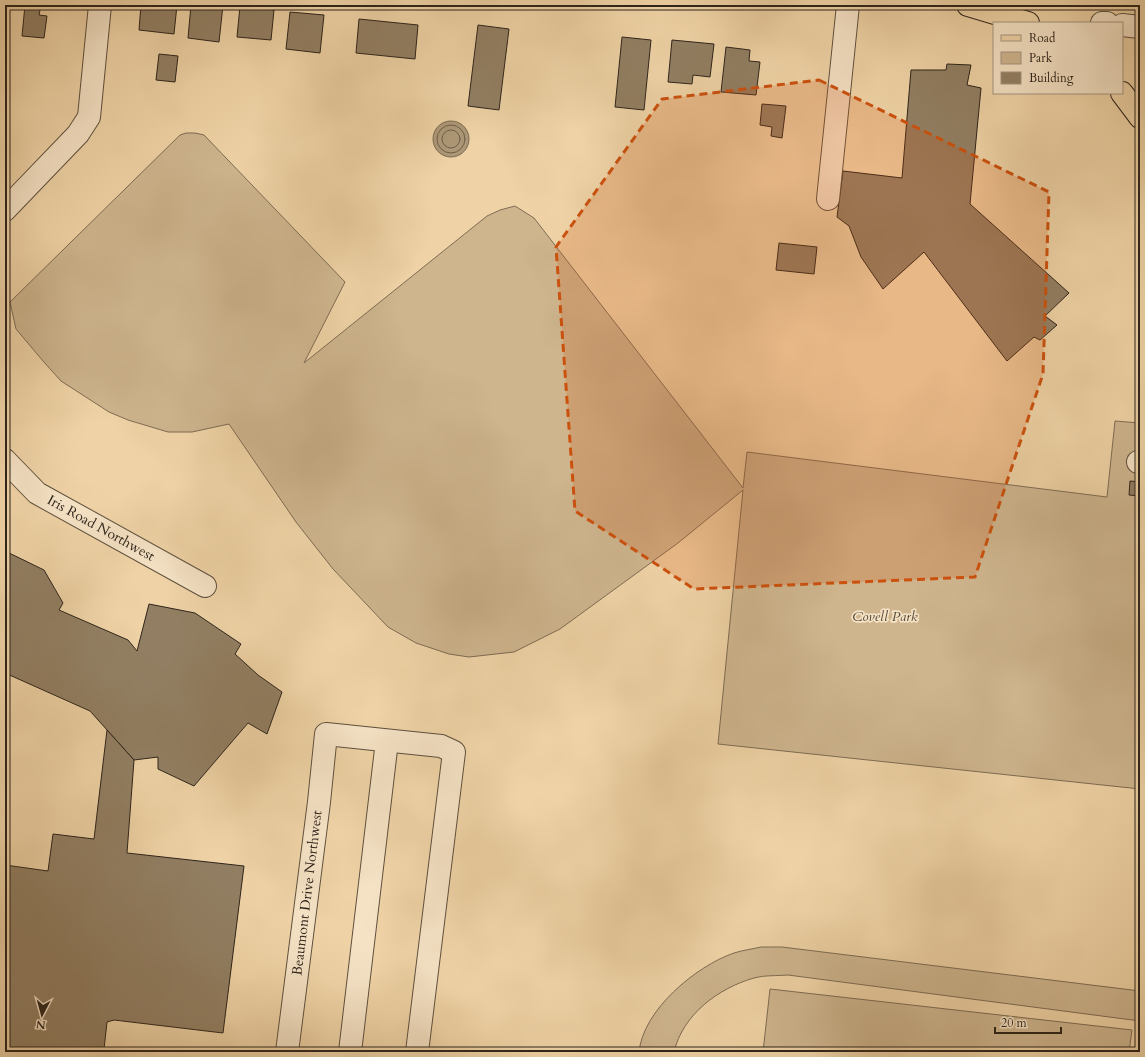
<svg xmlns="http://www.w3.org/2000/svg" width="1145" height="1057" viewBox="0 0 1145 1057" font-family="Cardo,serif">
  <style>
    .green { fill: #ceb58e; stroke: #7e6c54 }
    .water { fill: #ad9877; stroke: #7a6a52 }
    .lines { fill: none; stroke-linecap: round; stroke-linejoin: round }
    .shore { stroke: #6d5e49; stroke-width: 1 }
    .building { fill: #927f63; stroke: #2d241b }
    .minor-casing { stroke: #5e503e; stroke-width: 24 }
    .major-casing { stroke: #2d241b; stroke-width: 24 }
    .path { stroke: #2d241b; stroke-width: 2.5; stroke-dasharray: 3 2; stroke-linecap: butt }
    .minor { stroke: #f5e2c5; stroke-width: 22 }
    .major { stroke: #efd3a6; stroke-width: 22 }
    .marked { fill: #cc510e; fill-opacity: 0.2; stroke: #cc510e; stroke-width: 3; stroke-dasharray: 8 5; stroke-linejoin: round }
    .labels { text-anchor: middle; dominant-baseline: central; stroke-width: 3.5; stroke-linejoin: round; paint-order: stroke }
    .street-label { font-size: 14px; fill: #2d241b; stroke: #f5e2c5 }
    .park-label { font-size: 14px; font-style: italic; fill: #554838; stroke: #f5e2c5 }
  </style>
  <rect width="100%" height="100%" fill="#efd3a6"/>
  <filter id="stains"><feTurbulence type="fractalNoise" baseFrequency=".005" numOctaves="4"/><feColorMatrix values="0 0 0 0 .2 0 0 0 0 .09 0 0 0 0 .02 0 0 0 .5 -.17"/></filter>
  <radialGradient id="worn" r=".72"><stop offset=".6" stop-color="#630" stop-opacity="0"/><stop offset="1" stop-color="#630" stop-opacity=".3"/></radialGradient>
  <g class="green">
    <path d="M186,133H195L204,135L345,282L304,363L487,216L500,210L515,206L534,218L743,488L747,452L1107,497L1115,421L1140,423V789L718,744L743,490L678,543L560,629L514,652L469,657L449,654L416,643L388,627L333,569L296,522L229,424L192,432H168L128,420L109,412L61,381L43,361L16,329L10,302L180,135Z"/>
    <path d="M761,947H782L1140,991V1021L788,975C777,976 765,975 754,978C719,988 683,1014 674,1052H639C643,1010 696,966 734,953C743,950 753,949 761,947Z"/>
    <path d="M770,989L1132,1030L1129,1052H763Z"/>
  </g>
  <circle class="water" cx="451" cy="139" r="18"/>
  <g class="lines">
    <g class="shore">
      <circle cx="451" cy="139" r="14"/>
      <circle cx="451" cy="139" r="9"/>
    </g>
  </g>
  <g class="building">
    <path d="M25,5H41L39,15L47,16L44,38L22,36Z"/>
    <path d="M141,5H177L174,34L139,30Z"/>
    <path d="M191,5H223L219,42L188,38Z"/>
    <path d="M240,6L274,10L271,40L237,37Z"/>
    <path d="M290,12L324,15L320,53L286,49Z"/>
    <path d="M359,19L418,25L415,59L356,53Z"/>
    <path d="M478,25L509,29L499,110L468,106Z"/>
    <path d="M622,37L651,40L644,110L615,107Z"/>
    <path d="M672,40L714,44L710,77L693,75L692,84L668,82Z"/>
    <path d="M726,47L750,50L749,61L760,62L756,95L721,92Z"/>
    <path d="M159,54L178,56L175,82L156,80Z"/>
    <path d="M947,64L971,65L967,85L981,88L970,204L1069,293L1045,316L1057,325L1040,340L1034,337L1007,361L924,252L883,289L861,257L849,226L837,217L843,171L902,178L911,70H946Z"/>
    <path d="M762,104L786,106L782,138L771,136L772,127L760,125Z"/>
    <path d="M779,243L817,247L814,274L776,270Z"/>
    <path d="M1130,481L1140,482V496L1129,495Z"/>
    <path d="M5,551L44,570L63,603L59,610L128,640L137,651L149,604L195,613L241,644L235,654L258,675L282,692L267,734L248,723L194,786L158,769V757L134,760L90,711L5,673Z"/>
    <path d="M107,730L134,760L127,853L244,866L223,1033L114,1020L107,1022L104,1049L111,1050V1052H5V865L48,871L53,834L94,839Z"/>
  </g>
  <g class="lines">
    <g class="minor-casing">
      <g id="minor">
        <path d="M1102,23H1107"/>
        <path d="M1122,25L1140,27"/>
        <path d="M828,199L848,5"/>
        <path d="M5,210L78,134L89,117L100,5"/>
        <path d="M5,460L37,493L205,586"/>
        <path d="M1138,462H1140"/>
        <path d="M287,1052L319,802L326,734L441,746L454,752L417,1052"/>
        <path d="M350,1052L387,741"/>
      </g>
    </g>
    <g class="major-casing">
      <g id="major">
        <path d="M968,5L1028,23"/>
        <path d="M1122,93L1140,117"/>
      </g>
    </g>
    <path class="path" d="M1079,8L1081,5"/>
    <use href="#minor" class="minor"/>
    <use href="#major" class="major"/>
  </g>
  <path class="marked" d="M819,80L1049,192L1043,374L975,577L694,589L575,511L556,247L662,99Z"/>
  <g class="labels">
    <g class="street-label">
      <text transform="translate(101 528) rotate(29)">Iris Road Northwest</text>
      <text transform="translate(307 893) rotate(-83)">Beaumont Drive Northwest</text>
    </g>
    <g class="park-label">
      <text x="885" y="616">Covell Park</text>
    </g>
  </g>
  <rect width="1145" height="1057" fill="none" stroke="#efd3a6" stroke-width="20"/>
  <rect x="6" y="6" width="1133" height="1045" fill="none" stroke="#2d241b" stroke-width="2"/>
  <rect x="10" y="10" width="1125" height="1037" fill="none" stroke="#2d241b"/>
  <rect x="993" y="22" width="130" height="72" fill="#f5e2c5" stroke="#a59681"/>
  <rect x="1001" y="35" width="20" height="6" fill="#efd3a6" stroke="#a59681"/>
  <text x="1029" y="42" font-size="12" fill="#2d241b">Road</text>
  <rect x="1001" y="52" width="20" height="12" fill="#ceb58e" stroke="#a59681"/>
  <text x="1029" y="62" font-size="12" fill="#2d241b">Park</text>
  <rect x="1001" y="72" width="20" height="12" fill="#927f63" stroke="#a59681"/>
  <text x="1029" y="82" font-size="12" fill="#2d241b">Building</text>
  <g transform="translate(42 1015) rotate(186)" stroke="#f5e2c5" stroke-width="3" paint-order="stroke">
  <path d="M0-3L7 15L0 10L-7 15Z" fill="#2d241b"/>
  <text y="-6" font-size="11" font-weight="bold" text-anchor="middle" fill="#2d241b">N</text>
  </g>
  <path d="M995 1027v6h66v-6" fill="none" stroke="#2d241b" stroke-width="2"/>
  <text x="1001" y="1027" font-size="12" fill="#2d241b" stroke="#f5e2c5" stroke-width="3" paint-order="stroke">20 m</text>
  <rect width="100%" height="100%" filter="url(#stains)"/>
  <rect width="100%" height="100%" fill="url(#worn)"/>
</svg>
